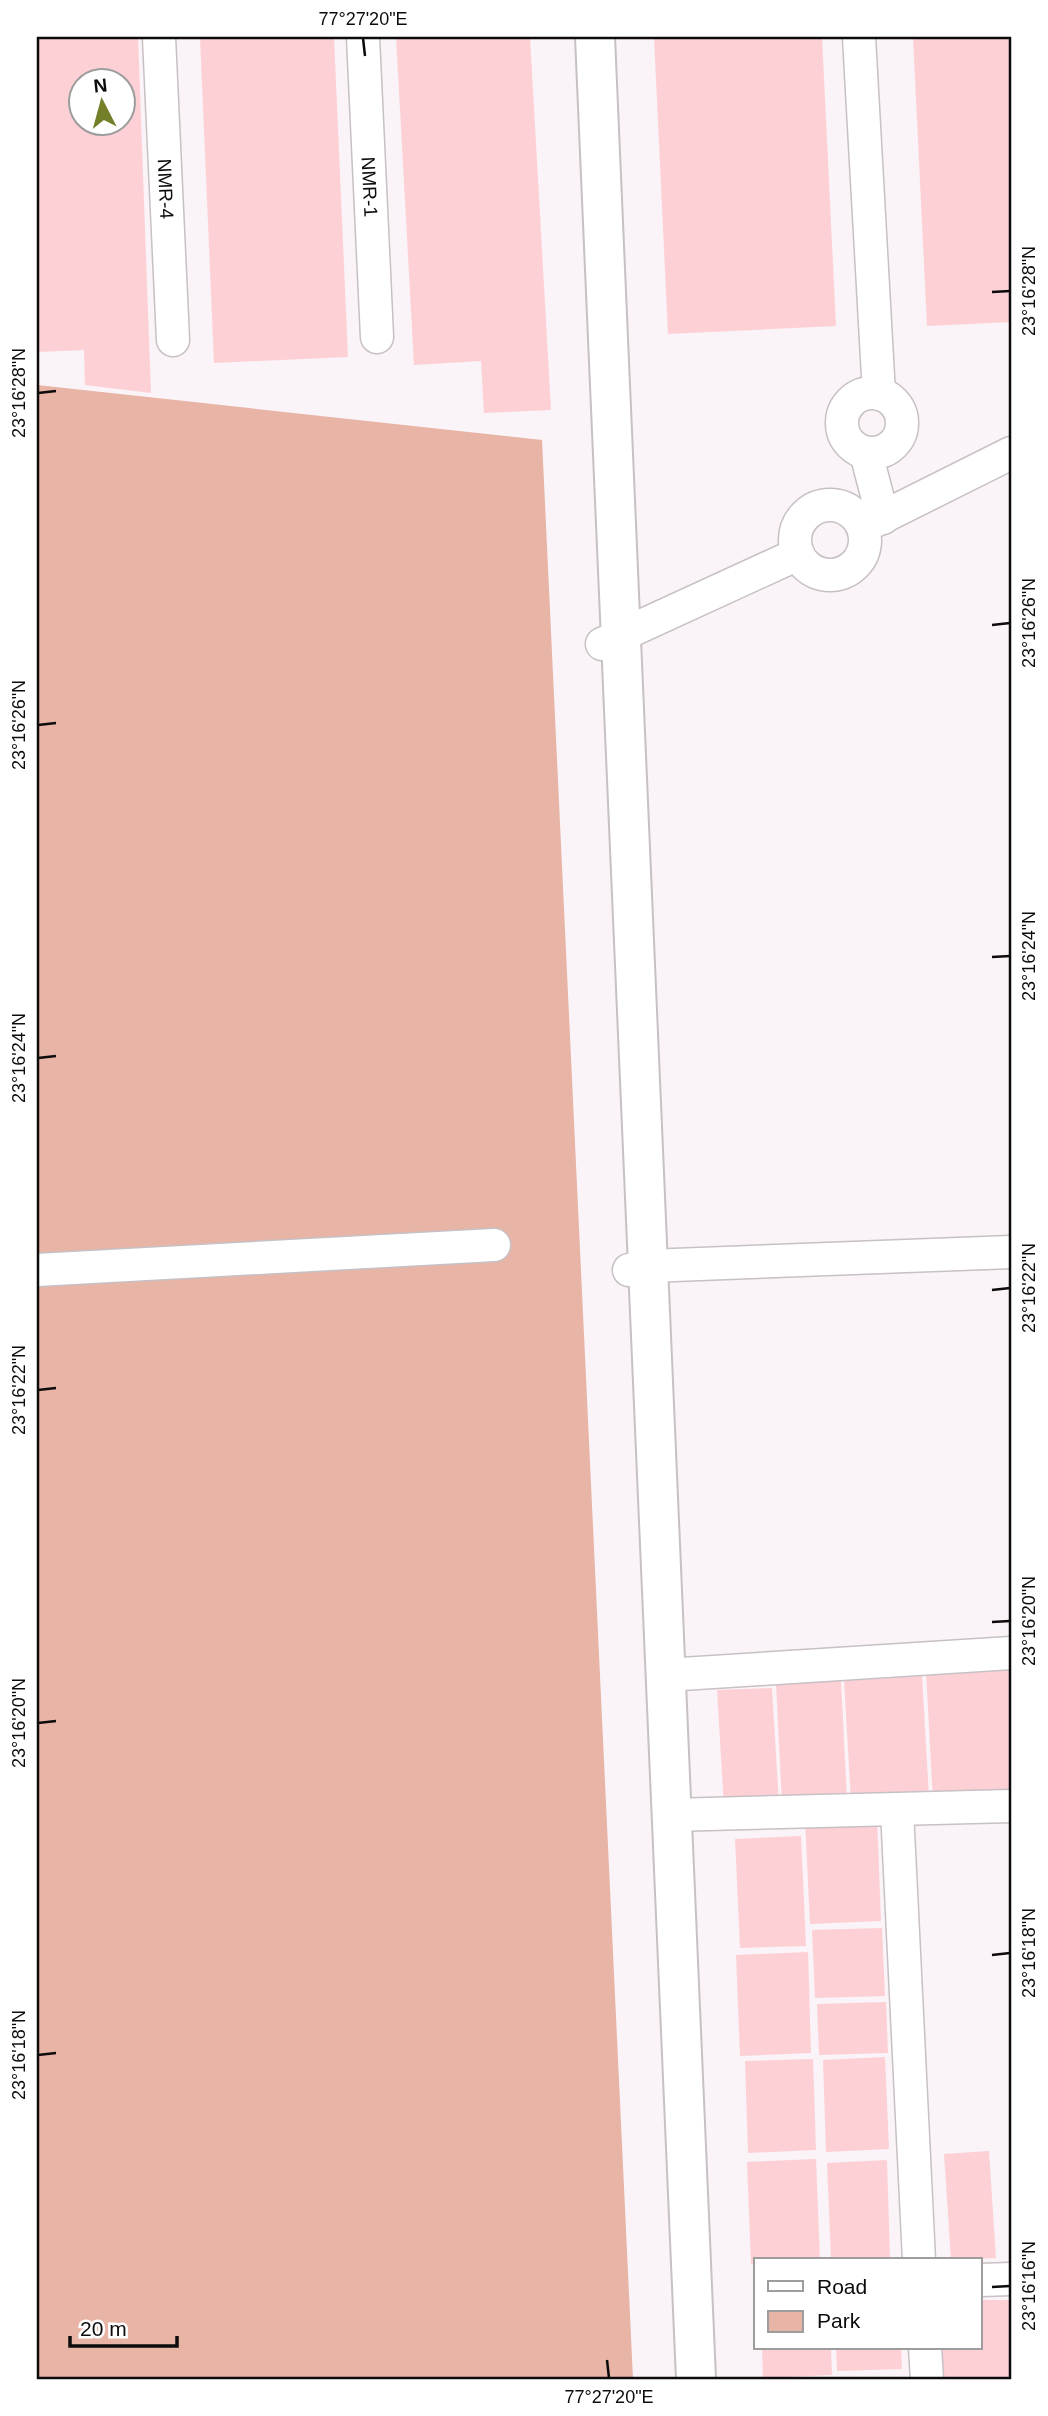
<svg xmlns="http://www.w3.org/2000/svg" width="1048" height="2416" viewBox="0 0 1048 2416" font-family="Arial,sans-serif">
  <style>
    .green { fill: #e7b4a6 }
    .building { fill: #fdd0d5; fill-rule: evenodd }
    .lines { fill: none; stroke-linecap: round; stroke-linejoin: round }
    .minor-casing { stroke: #c7c0c4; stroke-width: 35 }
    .tertiary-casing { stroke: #c7c0c4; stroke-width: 42 }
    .minor { stroke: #fff; stroke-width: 32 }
    .tertiary { stroke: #fff; stroke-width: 38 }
    .ticks { fill: none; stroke: #0d0b0c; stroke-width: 2.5 }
    .labels { text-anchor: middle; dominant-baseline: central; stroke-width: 5; stroke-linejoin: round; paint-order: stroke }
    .street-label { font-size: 19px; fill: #0d0b0c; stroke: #fff }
    .neatline { fill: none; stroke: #0d0b0c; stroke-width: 2.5 }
    .ticks-label { font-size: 18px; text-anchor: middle; fill: #0d0b0c }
  </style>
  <rect width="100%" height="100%" fill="#faf3f7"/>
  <path class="green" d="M37,385L542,440L633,2379H37Z"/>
  <g class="building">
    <path d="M37,37H138L151,393L85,385L84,350L37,352ZM80,80H122V122H80Z"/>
    <path d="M200,37H334L348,357L214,363Z"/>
    <path d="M396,37H530L551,410L484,413L481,361L414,365Z"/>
    <path d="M654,37H822L836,326L668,334Z"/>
    <path d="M913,37H1011V322L927,326Z"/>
    <path d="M1011,1666V1798L933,1802L926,1671Z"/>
    <path d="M922,1676L929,1797L851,1801L844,1681Z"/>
    <path d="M841,1680L847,1800L782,1804L776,1684Z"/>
    <path d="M772,1688L779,1804L724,1807L717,1690Z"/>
    <path d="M877,1817L881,1921L810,1924L805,1820Z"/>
    <path d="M801,1836L806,1946L740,1948L735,1839Z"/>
    <path d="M882,1928L885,1996L815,1998L812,1930Z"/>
    <path d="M808,1952L811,2053L740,2056L736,1955Z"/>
    <path d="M886,2002L888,2053L819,2055L817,2004Z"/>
    <path d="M885,2057L889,2149L826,2152L823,2060Z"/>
    <path d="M813,2059L816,2150L748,2153L745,2061Z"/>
    <path d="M989,2151L996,2258L951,2260L944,2154Z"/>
    <path d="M816,2159L820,2260H756V2264H751L747,2162Z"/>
    <path d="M887,2160L890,2257L831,2259L827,2163Z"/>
    <path d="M980,2300H1011V2379H939L938,2348H980Z"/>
    <path d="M762,2348H831L832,2375L763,2378Z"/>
    <path d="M836,2348H901L902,2369L837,2371Z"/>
  </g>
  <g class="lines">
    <g class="minor-casing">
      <g id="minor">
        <path id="s1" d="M159,37L173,340"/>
        <path id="s2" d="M363,37L377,337"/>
        <path d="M859,37L879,394"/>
        <circle cx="872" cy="423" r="30"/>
        <path d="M866,453L883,518"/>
        <circle cx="830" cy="540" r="35"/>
        <path d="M863,527L1011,453"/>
        <path d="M602,644L798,554"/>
        <path d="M37,1270L494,1245"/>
        <path d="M629,1270L648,1266L1011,1252"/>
        <path d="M666,1675L1011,1653"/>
        <path d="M897,1810L919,2260"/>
        <path d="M671,1815L1011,1806"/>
        <path d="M980,2280L1011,2279"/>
        <path d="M925,2348L927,2379"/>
      </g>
    </g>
    <g class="tertiary-casing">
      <path id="tertiary" d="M595,37L696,2379"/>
    </g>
    <use href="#minor" class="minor"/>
    <use href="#tertiary" class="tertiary"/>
  </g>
  <path class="ticks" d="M363,38L365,56M992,292L1010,291M38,393L56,391M992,625L1010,623M38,725L56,723M992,957L1010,956M38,1058L56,1056M992,1290L1010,1288M38,1390L56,1388M992,1622L1010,1621M38,1723L56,1721M992,1955L1010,1953M38,2055L56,2053M992,2287L1010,2286M607,2360L609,2378"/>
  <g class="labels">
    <g class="street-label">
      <text stroke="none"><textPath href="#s2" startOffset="150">NMR-1</textPath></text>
      <text stroke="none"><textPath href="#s1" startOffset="152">NMR-4</textPath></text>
    </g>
  </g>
  <rect width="1048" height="2416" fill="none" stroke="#ffffff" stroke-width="77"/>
  <rect x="754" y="2258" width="228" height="91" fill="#ffffff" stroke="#9e9d9e" stroke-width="2"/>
  <rect x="768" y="2281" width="35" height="10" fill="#ffffff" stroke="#9e9d9e" stroke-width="2"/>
  <text x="817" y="2294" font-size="21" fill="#0d0b0c">Road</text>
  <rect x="768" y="2311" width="35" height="21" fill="#e7b4a6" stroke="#9e9d9e" stroke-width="2"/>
  <text x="817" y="2328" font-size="21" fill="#0d0b0c">Park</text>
  <g transform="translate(102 102) rotate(354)"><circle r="33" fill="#ffffff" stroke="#9e9d9e" stroke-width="2"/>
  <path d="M0-5L12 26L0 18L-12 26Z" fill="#757e29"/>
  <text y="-10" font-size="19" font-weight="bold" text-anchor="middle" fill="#0d0b0c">N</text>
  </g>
  <path d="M70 2336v10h107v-10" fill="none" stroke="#0d0b0c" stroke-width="3.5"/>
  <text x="80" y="2336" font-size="21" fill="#0d0b0c" stroke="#ffffff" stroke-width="5" paint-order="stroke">20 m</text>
  <rect x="38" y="38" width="972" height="2340" class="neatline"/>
  <g class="ticks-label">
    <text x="363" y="25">77°27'20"E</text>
    <text transform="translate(1029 291) rotate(-90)" y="6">23°16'28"N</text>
    <text transform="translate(19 393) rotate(-90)" y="6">23°16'28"N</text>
    <text transform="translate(1029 623) rotate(-90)" y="6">23°16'26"N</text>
    <text transform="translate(19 725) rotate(-90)" y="6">23°16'26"N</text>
    <text transform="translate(1029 956) rotate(-90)" y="6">23°16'24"N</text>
    <text transform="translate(19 1058) rotate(-90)" y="6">23°16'24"N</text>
    <text transform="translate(1029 1288) rotate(-90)" y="6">23°16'22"N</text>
    <text transform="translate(19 1390) rotate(-90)" y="6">23°16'22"N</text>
    <text transform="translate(1029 1621) rotate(-90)" y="6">23°16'20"N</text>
    <text transform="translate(19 1723) rotate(-90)" y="6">23°16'20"N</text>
    <text transform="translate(1029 1953) rotate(-90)" y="6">23°16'18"N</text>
    <text transform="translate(19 2055) rotate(-90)" y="6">23°16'18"N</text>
    <text transform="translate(1029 2286) rotate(-90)" y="6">23°16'16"N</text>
    <text x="609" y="2403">77°27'20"E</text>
  </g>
</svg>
